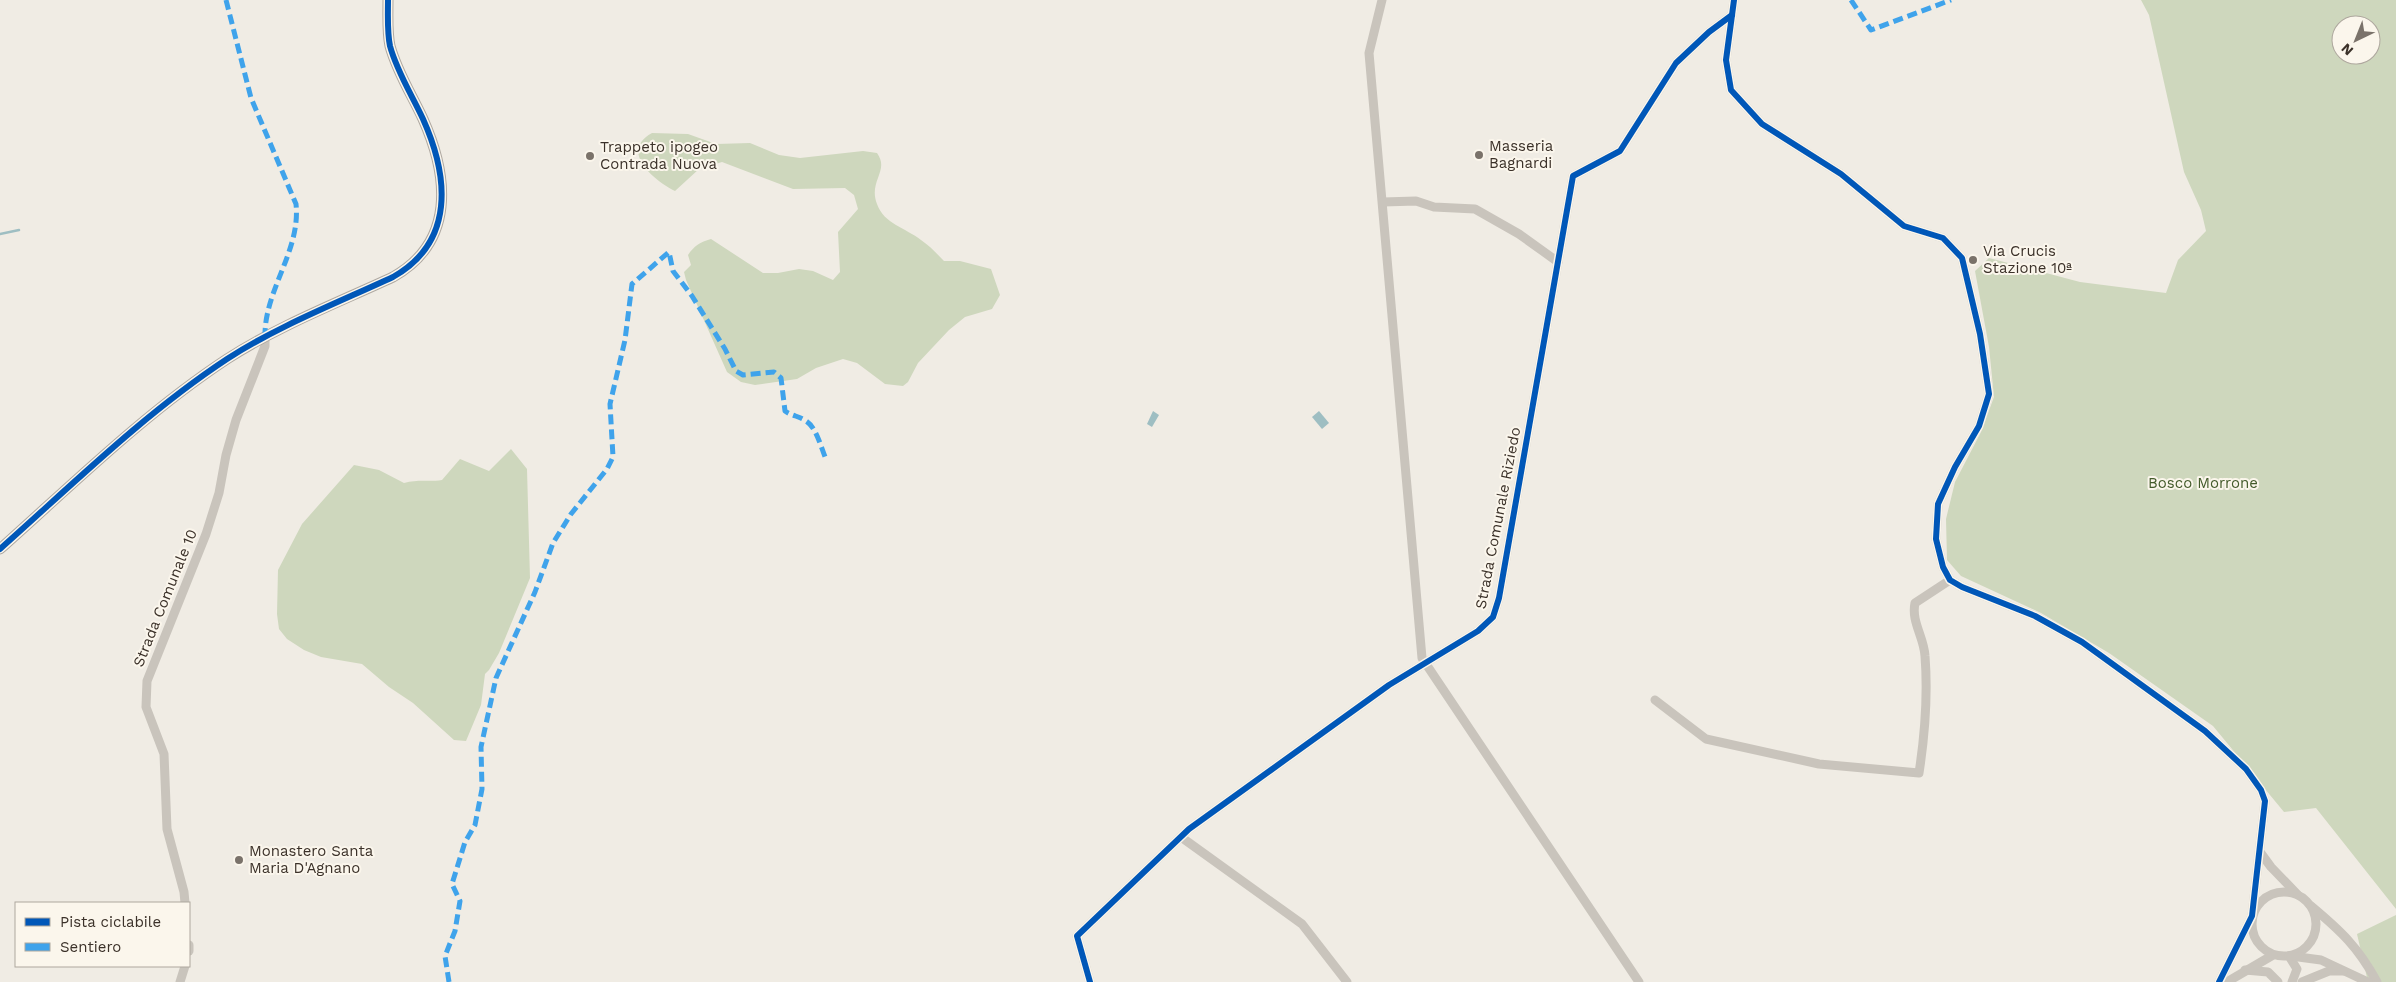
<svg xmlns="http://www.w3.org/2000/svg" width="2396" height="982" viewBox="0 0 2396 982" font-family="'Work Sans',sans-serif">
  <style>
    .green { fill: #ced7bd; fill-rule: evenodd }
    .water { fill: #9ebec2 }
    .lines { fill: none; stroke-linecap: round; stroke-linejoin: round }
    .stream { stroke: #9ebec2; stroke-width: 2.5 }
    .minor { stroke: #c9c4bc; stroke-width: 9 }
    .major { stroke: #aea8a1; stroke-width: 11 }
    .quiet { stroke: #3fa3eb; stroke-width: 5; stroke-dasharray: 10 5; stroke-linecap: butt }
    .cycleway-casing { stroke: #fbf6ec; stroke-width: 9 }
    .cycleway { stroke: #0057b8; stroke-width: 6 }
    .poi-dot { fill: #7a726a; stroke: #fbf6ec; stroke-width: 2 }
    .labels { text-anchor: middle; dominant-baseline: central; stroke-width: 4; stroke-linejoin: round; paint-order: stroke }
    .poi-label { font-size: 15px; fill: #3b3129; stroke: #fbf6ec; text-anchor: start }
    .park-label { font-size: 15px; fill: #435b2b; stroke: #fbf6ec }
    .street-label { font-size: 15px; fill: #3b3129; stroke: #fbf6ec }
  </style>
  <rect width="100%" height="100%" fill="#f0ece4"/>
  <g class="green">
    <path d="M2141,0H2396V909L2316,808L2284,812L2213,726L2109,653L2041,613L1961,576L1947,560L1946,519L1955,482L1981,432L1994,397L1989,347L1975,271L1989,258L2080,282L2166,293L2178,260L2206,231L2201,210L2184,172L2149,15ZM2341,25H2371V55H2341Z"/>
    <path d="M652,133L688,134L716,144L750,143L779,155L800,158L863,151L877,153C890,171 868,181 877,204C884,224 906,228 921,240C930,246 937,254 944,261H960L991,269L1000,295L992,309L965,317L949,330L918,363L908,382L903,386L885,384L857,363L843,359L816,368L797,379L755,385L741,382L727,372L686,280L684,272L691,265L688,255C694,246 700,242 711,239L763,273H778L799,269L813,271L833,280L840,272L838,232L858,209L854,195L845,188L793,189L722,162L699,169L675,191C653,180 619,151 652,133Z"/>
    <path d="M511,449L527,469L530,578L499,653L489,670L485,674L481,705L466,741L454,740L413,703L389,687L362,664L321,657L304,650L287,639L279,629L277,614L278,570L302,524L354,465L379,470L404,483C418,479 429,482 442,480L460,459L489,471Z"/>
    <path d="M2396,915V982H2368L2357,934Z"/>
  </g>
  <g class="water">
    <path d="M1153,411L1159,415L1152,427L1147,424Z"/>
    <path d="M1319,411L1329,423L1322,429L1312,417Z"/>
  </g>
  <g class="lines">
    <path class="stream" d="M0,234L19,230"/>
    <g class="minor">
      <path d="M1382,0L1369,53L1422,658L1639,982"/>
      <path d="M1734,0L1726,60L1731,90L1762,124L1841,174L1904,226L1943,238L1962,258L1980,334L1989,394L1979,426L1955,467L1938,504L1936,539L1943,567L1950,580L1962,587L2035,616L2082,642L2205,731L2246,769L2261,790L2265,801L2252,916L2219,982"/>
      <path d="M1383,202L1416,201L1434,207L1475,209L1519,234L1558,262"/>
      <path d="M1655,700L1706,739L1819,764L1919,773C1925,734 1928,695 1925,656C1924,637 1911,622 1915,603L1950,580"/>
      <path d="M1181,837L1302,924L1347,982"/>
      <path d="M2260,852L2271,867L2298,895"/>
      <circle cx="2284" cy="924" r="32"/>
      <path d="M185,903L184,892L167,829L164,754L146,707L147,681L206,534L219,493L226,455L236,420L265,346V337"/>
      <path d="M2311,906C2341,931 2358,947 2377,982"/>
      <path d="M189,945V951"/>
      <path d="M2289,956L2297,969L2292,982"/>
      <path d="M2291,956L2321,960L2368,982"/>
      <path d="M2245,970L2268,972L2278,982"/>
      <path d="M180,982L185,966"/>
      <path d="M1090,982L1077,936L1189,829L1389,685L1478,631L1493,617L1499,598L1573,176L1620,151L1676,63L1709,32L1732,15"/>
      <path d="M2227,982L2273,955"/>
      <path d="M2302,982L2329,971H2343"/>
    </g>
    <path class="major" d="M0,549C73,484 145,413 227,359C278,326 337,303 393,277C455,242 449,177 423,119C412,95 397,72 390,46C387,32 388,15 388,0"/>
    <g class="quiet">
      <path d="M226,0L251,98L296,204C301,251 264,290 265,337"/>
      <path d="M1851,0L1871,30L1951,0"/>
      <path d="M449,982L445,956L455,931L460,901L452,884L465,842L475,825L482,789L481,747L496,678L535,592L553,543L571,514L607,469L613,457L610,404L625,340L632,284L669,252L673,271L692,296L725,349L736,371L743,375L774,372L781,378L785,411C792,416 799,416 806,421C817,428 821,448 826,459"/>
    </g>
    <g class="cycleway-casing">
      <g id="cycleway">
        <path d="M1734,0L1726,60L1731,90L1762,124L1841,174L1904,226L1943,238L1962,258L1980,334L1989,394L1979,426L1955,467L1938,504L1936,539L1943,567L1950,580L1962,587L2035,616L2082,642L2205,731L2246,769L2261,790L2265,801L2252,916L2219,982"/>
        <path d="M0,549C73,484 145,413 227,359C278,326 337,303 393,277C455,242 449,177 423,119C412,95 397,72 390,46C387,32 388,15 388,0"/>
        <path d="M1090,982L1077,936L1189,829L1389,685L1478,631L1493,617L1499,598L1573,176L1620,151L1676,63L1709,32L1732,15"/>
      </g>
    </g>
    <use href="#cycleway" class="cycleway"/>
  </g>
  <g class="poi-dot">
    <circle cx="1479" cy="155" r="5"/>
    <circle cx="590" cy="156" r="5"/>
    <circle cx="1973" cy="260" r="5"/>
    <circle cx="239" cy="860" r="5"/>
  </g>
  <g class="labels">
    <g class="poi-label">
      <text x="1489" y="146">Masseria<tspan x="1489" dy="17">Bagnardi</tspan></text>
      <text x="600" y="147">Trappeto ipogeo<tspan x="600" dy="17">Contrada Nuova</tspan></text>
      <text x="1983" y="251">Via Crucis<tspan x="1983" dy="17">Stazione 10ª</tspan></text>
      <text x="249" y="851">Monastero Santa<tspan x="249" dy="17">Maria D'Agnano</tspan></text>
    </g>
    <g class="park-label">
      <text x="2203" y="483">Bosco Morrone</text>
    </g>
    <g class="street-label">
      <text transform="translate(1498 518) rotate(-79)">Strada Comunale Riziedo</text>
      <text transform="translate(165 598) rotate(-68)">Strada Comunale 10</text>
    </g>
  </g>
  <rect x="15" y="902" width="175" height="65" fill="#fbf6ec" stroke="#aea79e"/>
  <rect x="25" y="918" width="25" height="8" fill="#0057b8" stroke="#aea79e"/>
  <text x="60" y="927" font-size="15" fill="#3b3129">Pista ciclabile</text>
  <rect x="25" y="943" width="25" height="8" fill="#3fa3eb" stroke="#aea79e"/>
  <text x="60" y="952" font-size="15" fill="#3b3129">Sentiero</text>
  <g transform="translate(2356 40) rotate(223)"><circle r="24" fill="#fbf6ec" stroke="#aea79e"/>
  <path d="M0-4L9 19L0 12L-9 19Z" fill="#7a726a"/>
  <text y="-8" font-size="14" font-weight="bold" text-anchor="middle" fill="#3b3129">N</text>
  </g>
</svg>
